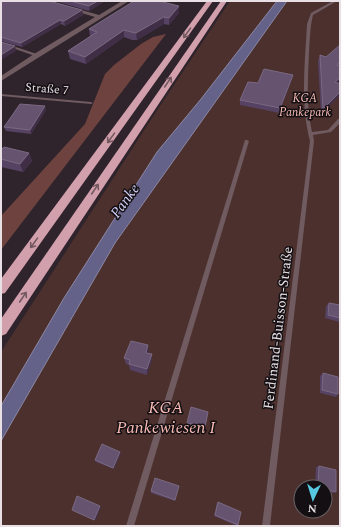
<svg xmlns="http://www.w3.org/2000/svg" width="341" height="527" viewBox="0 0 341 527" font-family="Spectral,serif">
  <style>
    .green { fill: #4c302d; fill-rule: evenodd }
    .forest { fill: #6e433f }
    .water { fill: #656289; stroke: #8c88a5 }
    .lines { fill: none; stroke-linecap: round; stroke-linejoin: round }
    .service { fill: #6f5b60; fill-rule: evenodd }
    .minor { fill: #6f5b60; fill-rule: evenodd }
    .motorway { fill: #d2a0ad; fill-rule: evenodd }
    .wall { fill: #564262 }
    .shaded-wall { fill: #402e46 }
    .building { fill: #665370; stroke: #7a6982 }
    .oneway { stroke: #735860 }
    .labels { text-anchor: middle; dominant-baseline: central; stroke-width: 3; stroke-linejoin: round; paint-order: stroke }
    .far-street-label { font-size: 12px; fill: #e8e0e5; stroke: #140f12 }
    .far-park-label { font-size: 12px; font-style: italic; fill: #f9bbb4; stroke: #140f12 }
    .street-label { font-size: 14px; fill: #e8e0e5; stroke: #140f12 }
    .water-label { font-size: 15px; font-style: italic; fill: #d5d3fb; stroke: #140f12 }
    .near-park-label { font-size: 17px; font-style: italic; fill: #f9bbb4; stroke: #140f12 }
  </style>
  <rect width="100%" height="100%" fill="#2f232c"/>
  <g class="green">
    <path d="M230,1H277L201,99L157,152L64,298L1,406V352L152,118Z"/>
    <path d="M287,1H340V526H1V441L115,243ZM301,487H325V511H301Z"/>
  </g>
  <path class="forest" d="M166,34L1,250V216L85,124L105,74L114,65L141,44L153,37Z"/>
  <path class="water" d="M277,1H287L115,243L1,441V406L64,298L157,152L201,99Z"/>
  <g class="lines">
    <g class="service">
      <path d="M333,1H337L313,15C310,27 310,39 309,52C308,78 306,106 312,132L328,130L338,119H340V123L331,132L313,135L314,141L270,526H262L310,141C300,103 305,63 307,24L311,13Z"/>
      <path d="M1,42L37,54L38,55L35,56L1,44Z"/>
      <path d="M1,94L91,102L93,103L91,104L1,96Z"/>
      <path d="M245,140H247L249,141L134,526H126Z"/>
    </g>
    <path class="minor" d="M41,1H50L99,15L122,1H129L1,81V76L34,54L95,17Z"/>
    <g class="motorway">
      <path d="M207,1H213L5,293L1,294V279Z"/>
      <path d="M221,1H227L6,334L1,336V319Z"/>
    </g>
  </g>
  <g class="wall">
    <path d="M1,1L82,10L83,15L65,26L61,24L22,47L1,41Z"/>
    <path d="M55,1H105L89,11Z"/>
    <path d="M179,13L169,25L164,24L137,40H132L124,37L86,64L70,59L68,51L90,36L89,29Z"/>
    <path d="M340,45V82L338,83L340,84V95L321,114L318,61L320,55L326,57Z"/>
    <path d="M292,79L279,113L240,105V100L258,83Z"/>
    <path d="M46,110L31,134L6,131L4,127Z"/>
    <path d="M1,150L29,153L32,161L23,172L1,167Z"/>
    <path d="M329,303L340,305V320L339,322L325,318L326,306Z"/>
    <path d="M149,352L148,354H152V360L147,375L130,370L129,365L126,364L124,358Z"/>
    <path d="M323,373L338,394L336,397L320,393V376Z"/>
    <path d="M208,412L204,429L187,426V423Z"/>
    <path d="M121,453L114,469L96,462L95,460Z"/>
    <path d="M319,466L336,492L333,493L325,491V487H315L316,467Z"/>
    <path d="M179,486L175,501L151,493V491Z"/>
    <path d="M218,502L238,525L237,526L214,516L217,503Z"/>
  </g>
  <g class="shaded-wall">
    <path d="M98,1H105L89,11V6Z"/>
    <path d="M179,6V13L169,25V18Z"/>
    <path d="M82,10L83,15L65,26L64,21Z"/>
    <path d="M164,17V24L137,40L136,33Z"/>
    <path d="M60,20L61,24L22,47L21,43Z"/>
    <path d="M124,30V37L86,64L85,57Z"/>
    <path d="M15,46L16,51L1,60V55Z"/>
    <path d="M293,75L292,79L279,113L280,108Z"/>
    <path d="M340,78V82L333,88L335,82Z"/>
    <path d="M340,92V95L321,114L323,109Z"/>
    <path d="M45,106L46,110L31,134L30,130Z"/>
    <path d="M29,153L32,161L23,172L20,164Z"/>
    <path d="M148,345L149,352L147,359L146,353Z"/>
    <path d="M152,354V360L147,375V369Z"/>
    <path d="M120,452L121,453L114,469L113,468Z"/>
    <path d="M100,506L101,507L96,520H94Z"/>
  </g>
  <g class="building">
    <path d="M1,1H49L82,10L64,21L60,20L21,43L1,37Z"/>
    <path d="M70,1H98L89,6Z"/>
    <path d="M134,1H159L179,6L169,18L164,17L136,33L131,32L124,30L85,57L68,51L97,32L89,29Z"/>
    <path d="M1,42L15,46L1,55Z"/>
    <path d="M340,45V62L337,65L340,66V78L335,82L340,84V92L323,109L320,55L326,57Z"/>
    <path d="M264,69L293,75L280,108L240,100L248,82L258,83Z"/>
    <path d="M20,104L45,106L30,130L4,127Z"/>
    <path d="M4,147L29,153L20,164L1,159V150Z"/>
    <path d="M329,303L340,305V318L328,315Z"/>
    <path d="M131,341L148,345L146,353L152,354L147,369L129,364L130,360L124,358Z"/>
    <path d="M323,373L338,377V394L322,390Z"/>
    <path d="M191,407L208,412L205,427L187,423Z"/>
    <path d="M102,444L120,452L113,468L95,460Z"/>
    <path d="M319,466L336,470V492L325,489V487H318Z"/>
    <path d="M155,478L179,486L175,500L151,491Z"/>
    <path d="M77,496L100,506L94,520L72,510Z"/>
    <path d="M218,502L241,512L238,525L215,515Z"/>
  </g>
  <defs><path id="oneway-shaft" d="M-6 0H5M1.5-3L5.5 0L1.5 3" fill="none" stroke-width="1.6" stroke-linecap="round" stroke-linejoin="round"/></defs>
  <g class="oneway">
    <use href="#oneway-shaft" transform="translate(187 33) rotate(126)"/>
    <use href="#oneway-shaft" transform="translate(168 82) rotate(-56)"/>
    <use href="#oneway-shaft" transform="translate(111 138) rotate(126)"/>
    <use href="#oneway-shaft" transform="translate(95 189) rotate(-56)"/>
    <use href="#oneway-shaft" transform="translate(34 243) rotate(126)"/>
    <use href="#oneway-shaft" transform="translate(23 297) rotate(-56)"/>
  </g>
  <g class="labels">
    <g class="far-street-label">
      <text transform="translate(47 89) rotate(5)">Straße 7</text>
    </g>
    <g class="far-park-label">
      <text x="305" y="98">KGA<tspan x="305" dy="14">Pankepark</tspan></text>
    </g>
    <g class="street-label">
      <text transform="translate(278 328) rotate(-83)">Ferdinand-Buisson-Straße</text>
    </g>
    <g class="water-label">
      <text transform="translate(125 201) rotate(-54)">Panke</text>
    </g>
    <g class="near-park-label">
      <text x="166" y="408">KGA<tspan x="166" dy="20">Pankewiesen I</tspan></text>
    </g>
  </g>
  <rect width="341" height="527" fill="none" stroke="#e8e0e5" stroke-width="4"/>
  <g transform="translate(313 499) rotate(184)"><circle r="19" fill="#140f12" stroke="#696366"/>
  <path d="M0-3L7 15L0 10L-7 15Z" fill="#56c9e1"/>
  <text y="-6" font-size="11" font-weight="bold" text-anchor="middle" fill="#e8e0e5">N</text>
  </g>
</svg>
